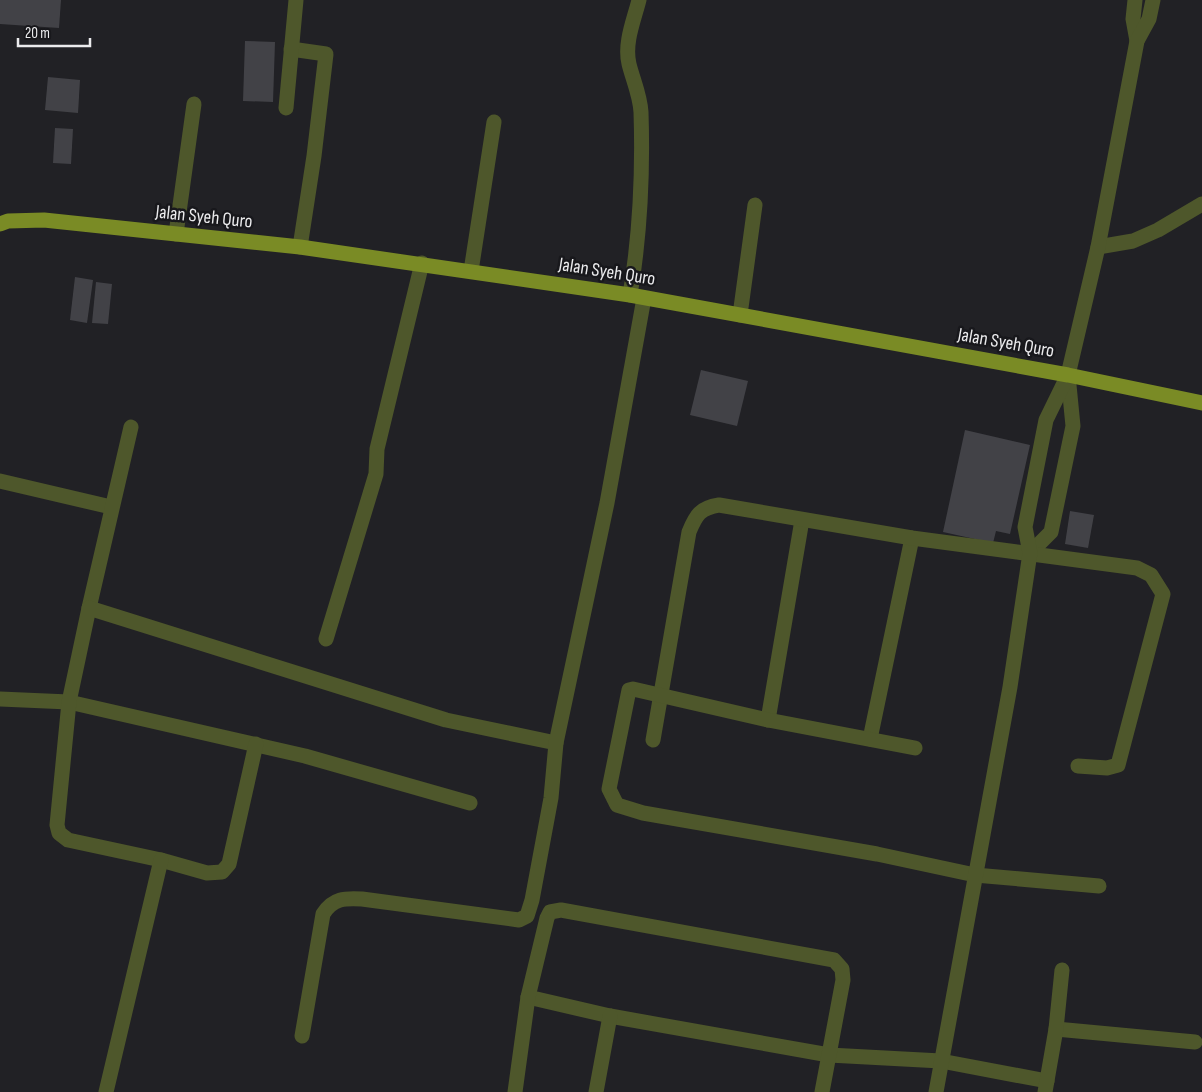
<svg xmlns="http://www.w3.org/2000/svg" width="1202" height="1092" viewBox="0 0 1202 1092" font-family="'Sofia Sans Condensed',sans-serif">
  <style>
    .building { fill: #424247 }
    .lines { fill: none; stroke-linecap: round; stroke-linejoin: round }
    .minor { stroke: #4e572b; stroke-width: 15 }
    .primary { stroke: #7a8b25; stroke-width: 15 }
    .labels { text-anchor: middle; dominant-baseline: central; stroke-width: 5; stroke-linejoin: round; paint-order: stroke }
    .street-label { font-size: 19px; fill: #ebebed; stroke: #18181c }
  </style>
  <rect width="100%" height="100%" fill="#212125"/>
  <g class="building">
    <path d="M0,0H61L59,28L0,24Z"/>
    <path d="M245,41L275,42L273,102L243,101Z"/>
    <path d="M48,77L80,80L78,113L45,110Z"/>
    <path d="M55,128L73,129L71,164L53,163Z"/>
    <path d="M75,277L93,280L87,323L70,320Z"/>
    <path d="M96,282L112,284L108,324L92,323Z"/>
    <path d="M701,370L748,381L737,426L690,415Z"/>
    <path d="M965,430L1030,445L1010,534L996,531L993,543L943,532Z"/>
    <path d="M1070,511L1094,515L1088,548L1065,544Z"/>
  </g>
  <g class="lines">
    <g class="minor">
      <path d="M1135,0L1133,19L1137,41"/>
      <path d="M291,49L326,54L314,156L300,247"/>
      <path d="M286,108L296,0"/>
      <path d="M176,234L194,104"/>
      <path d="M1098,247L1133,241L1158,230L1202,204"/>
      <path d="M471,271L494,122"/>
      <path d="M630,295C640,235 643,173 641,112C640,95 633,80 629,64C624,43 634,20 639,0"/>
      <path d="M740,315L755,205"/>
      <path d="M0,481L111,507"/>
      <path d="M1030,553L1051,532L1068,450L1073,426L1068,375"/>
      <path d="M89,608L131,427"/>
      <path d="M326,639L376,474L377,449L422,263"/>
      <path d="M0,699L69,702L305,756L470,803"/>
      <path d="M768,720L802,520"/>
      <path d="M870,739L912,538"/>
      <path d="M653,740L689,532C696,515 700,508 719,505L912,538L1137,568L1151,575L1163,594L1118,765L1107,768L1078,766"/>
      <path d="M256,744L229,864L222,872L207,873L161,860L68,840L59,833L57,825L69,702L89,608L446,720L556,743"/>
      <path d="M915,748L768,720L633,689L629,690L609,789L617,805L643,813L877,854L975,875L1099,886"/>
      <path d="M528,997L610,1016L829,1055L941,1061L1047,1081"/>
      <path d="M1056,1029L1195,1042"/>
      <path d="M302,1036L323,914C333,898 345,898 362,899L519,920L527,916L532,900L551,798L556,743L607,503L644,298"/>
      <path d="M106,1092L161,860"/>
      <path d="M515,1092L528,997L547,918L550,912L561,910L834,960L842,969L843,980L822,1092"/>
      <path d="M596,1092L610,1016"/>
      <path d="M936,1092L1010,687L1030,553L1025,527L1046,420L1068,375L1098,247L1137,41L1149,19L1153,0"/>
      <path d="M1045,1092L1056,1029L1062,970"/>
    </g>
    <path class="primary" d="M0,224L8,221L44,220L300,247L630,295L1068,375L1202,403"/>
  </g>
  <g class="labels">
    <g class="street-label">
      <text transform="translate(204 217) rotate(6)">Jalan Syeh Quro</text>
      <text transform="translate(607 272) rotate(9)">Jalan Syeh Quro</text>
      <text transform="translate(1006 343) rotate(10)">Jalan Syeh Quro</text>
    </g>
  </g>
  <path d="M18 38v8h72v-8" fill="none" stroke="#ebebed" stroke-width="2.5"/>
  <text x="25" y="38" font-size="15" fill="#ebebed" stroke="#18181c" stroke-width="4" paint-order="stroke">20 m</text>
</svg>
